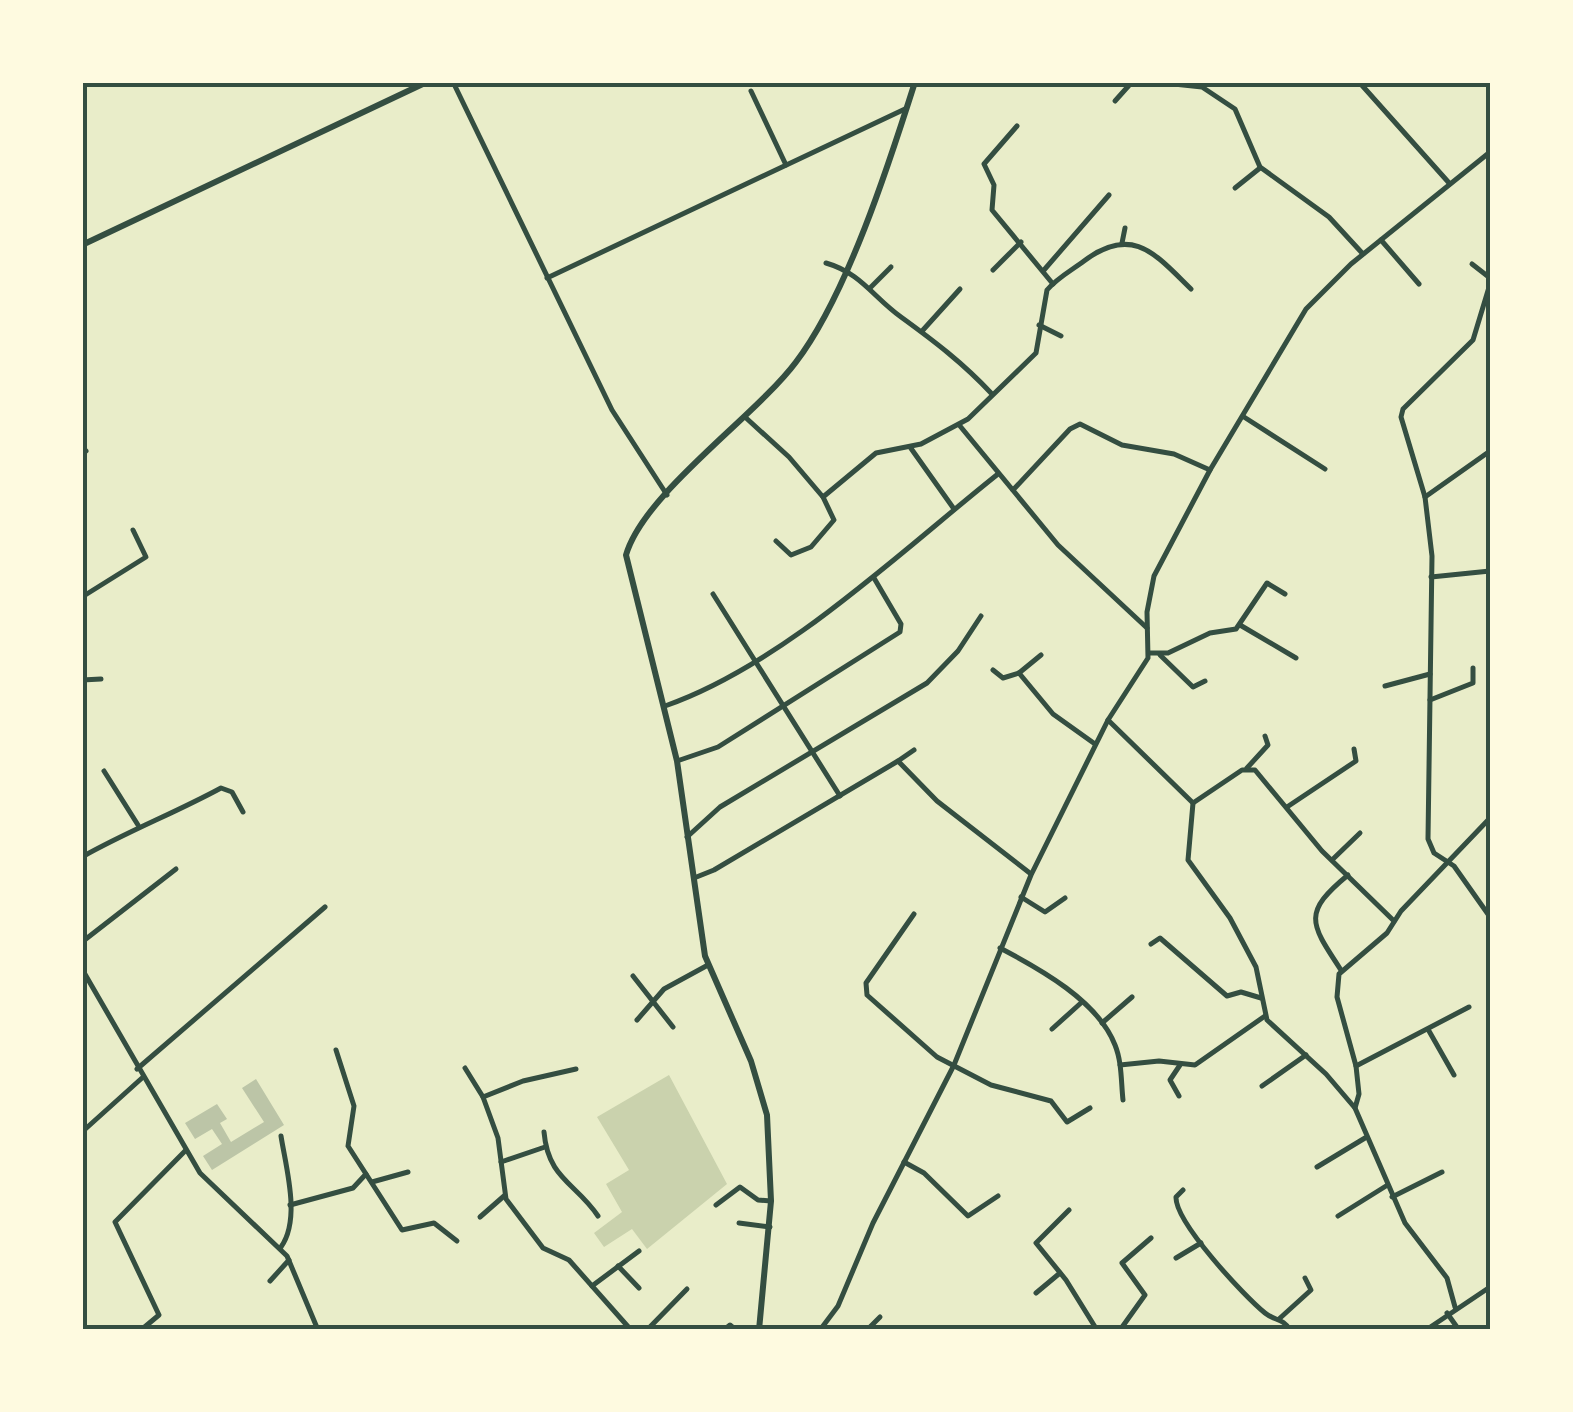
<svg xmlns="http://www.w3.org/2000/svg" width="1573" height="1412" viewBox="0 0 1573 1412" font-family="Rubik,sans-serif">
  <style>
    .green { fill: #cad2ad }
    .building { fill: #bcc5a7 }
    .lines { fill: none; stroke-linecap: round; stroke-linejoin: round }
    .minor { stroke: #344e41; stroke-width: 5 }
    .tertiary { stroke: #344e41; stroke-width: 6 }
    .secondary { stroke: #344e41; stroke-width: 6 }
    .neatline { fill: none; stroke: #344e41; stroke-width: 4 }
  </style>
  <rect width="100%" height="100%" fill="#e9edc9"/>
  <path class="green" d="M669,1075L727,1184L647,1249L632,1229L604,1247L594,1233L622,1212L606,1184L629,1170L597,1117Z"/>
  <path class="building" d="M256,1079L284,1125L212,1170L203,1156L222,1144L212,1129L195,1139L185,1123L217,1104L227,1119L220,1123L231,1142L264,1122L242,1088Z"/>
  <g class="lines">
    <g class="minor">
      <path d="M453,82L612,410L667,495"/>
      <path d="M1155,82L1202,87L1235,109L1260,167L1329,217L1363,254"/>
      <path d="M1359,82L1450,184"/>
      <path d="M751,91L786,165"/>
      <path d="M1115,101L1132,82"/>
      <path d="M1017,126L984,164L994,185L992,210L1053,284"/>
      <path d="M1235,188L1260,168"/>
      <path d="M1381,240L1419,284"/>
      <path d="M1122,243L1125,228"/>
      <path d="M826,263C861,273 874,298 901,317C934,341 963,363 991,393"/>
      <path d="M1472,264L1490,278"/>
      <path d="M993,270L1021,242"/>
      <path d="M1044,270L1109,195"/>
      <path d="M547,278L905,109"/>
      <path d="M1490,284L1473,340L1403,409L1401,417L1425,497L1432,556L1428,839L1434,853L1454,866L1490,917"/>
      <path d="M870,288L891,267"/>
      <path d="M1039,325L1061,336"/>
      <path d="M923,330L960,289"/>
      <path d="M745,417L789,457L823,497L876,453L921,444L968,419L1036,353L1047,290C1057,278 1072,270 1084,261C1133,224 1156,255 1191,289"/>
      <path d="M1244,417L1325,469"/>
      <path d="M960,426L1058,545L1147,628"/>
      <path d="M910,447L954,509"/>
      <path d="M82,454L86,451"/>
      <path d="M1013,490L1070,429L1080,424L1122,445L1174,454L1210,470"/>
      <path d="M1425,497L1490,451"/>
      <path d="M776,541L791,555L811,547L834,520L823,497"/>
      <path d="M1431,577L1490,571"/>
      <path d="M713,594L840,796"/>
      <path d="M82,597L146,557L133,530"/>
      <path d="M1240,625L1296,658"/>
      <path d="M1149,653H1168L1210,633L1236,629L1267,583L1285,594"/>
      <path d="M1160,655L1193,687L1205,681"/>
      <path d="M993,670L1003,678L1019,673L1053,714L1095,744"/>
      <path d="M1019,673L1041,655"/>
      <path d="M82,680L101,679"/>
      <path d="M1385,686L1430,674"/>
      <path d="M1430,700L1473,683V668"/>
      <path d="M665,706C783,665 901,551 998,474"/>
      <path d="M1108,720L1193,803L1188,860L1230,918L1256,967L1267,1020L1326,1074L1355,1108"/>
      <path d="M677,761L718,747L900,632L901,624L874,578"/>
      <path d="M898,761L914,750"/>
      <path d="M1247,768L1268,745L1265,736"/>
      <path d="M104,771L138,825"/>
      <path d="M1193,803L1242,770H1255L1322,851L1394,921"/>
      <path d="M1287,807L1356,761L1354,749"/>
      <path d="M687,837L720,807L927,683L958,651L981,616"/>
      <path d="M82,857C128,831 175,813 221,788L232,792L243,812"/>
      <path d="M1332,860L1360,833"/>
      <path d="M694,878L714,870L898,761L937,801L1031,874"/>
      <path d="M1021,897L1045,912L1065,898"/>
      <path d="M914,914L866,983L867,995L937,1057L991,1085L1051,1101L1067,1122L1090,1108"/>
      <path d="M82,942L176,869"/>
      <path d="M1151,944L1160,938L1227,996L1241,992L1261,998"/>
      <path d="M1000,948C1040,969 1098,1001 1115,1045C1122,1062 1121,1082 1123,1100"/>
      <path d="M82,969L200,1173L287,1256L318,1330"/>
      <path d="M1341,970C1310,923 1302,913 1348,875"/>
      <path d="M633,976L673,1027"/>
      <path d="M637,1020L664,989L708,965"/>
      <path d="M1102,1023L1132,997"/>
      <path d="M1052,1029L1082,1002"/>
      <path d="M1429,1031L1454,1075"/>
      <path d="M336,1050L354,1106L348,1146L402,1230L434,1223L457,1241"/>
      <path d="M1120,1065L1159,1061L1195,1065L1265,1016"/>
      <path d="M1356,1066L1469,1007"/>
      <path d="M465,1068L483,1097L498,1138L506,1199L543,1248L569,1260L631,1330"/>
      <path d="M137,1069L325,907"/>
      <path d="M1262,1086L1306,1055"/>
      <path d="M1179,1096L1170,1080L1180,1065"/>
      <path d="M483,1097L523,1081L576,1069"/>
      <path d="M82,1132L142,1078"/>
      <path d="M544,1132C548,1179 576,1183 598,1216"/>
      <path d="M501,1162L545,1147"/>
      <path d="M904,1162L924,1173L968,1216L998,1196"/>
      <path d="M1317,1167L1365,1138"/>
      <path d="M372,1182L408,1172"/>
      <path d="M1183,1190L1176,1197C1175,1222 1244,1296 1265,1313C1275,1321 1283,1318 1290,1330"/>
      <path d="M1392,1197L1442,1172"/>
      <path d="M290,1205L353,1188L366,1174"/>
      <path d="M716,1205L740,1187L758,1200L771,1201"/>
      <path d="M1069,1210L1036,1243L1066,1280L1097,1330"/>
      <path d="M1338,1216L1386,1186"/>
      <path d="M480,1217L504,1196"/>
      <path d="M739,1223L770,1227"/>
      <path d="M281,1247C301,1219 286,1168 281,1136"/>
      <path d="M1176,1258L1201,1243"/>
      <path d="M618,1266L639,1288"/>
      <path d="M270,1281L289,1260"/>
      <path d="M592,1286L639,1251"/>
      <path d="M1036,1293L1060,1273"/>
      <path d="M1455,1307L1447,1278L1405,1223L1355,1108L1359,1094L1356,1066L1337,997L1339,974L1387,933L1401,911L1490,818"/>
      <path d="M1447,1313L1459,1330"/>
      <path d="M1279,1319L1311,1290L1305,1278"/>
      <path d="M141,1330L159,1315L115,1222L186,1150"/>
      <path d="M647,1330L687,1289"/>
      <path d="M724,1330L730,1325L736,1330"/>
      <path d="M820,1330L838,1306L873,1223L954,1065L1031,875L1108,720L1148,658L1147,612L1154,576L1210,470L1306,309L1351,264L1490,152"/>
      <path d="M867,1330L880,1317"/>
      <path d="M1120,1330L1145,1295L1122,1263L1151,1238"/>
      <path d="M1426,1330L1490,1287"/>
    </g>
    <path class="tertiary" d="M82,245L427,82"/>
    <path class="secondary" d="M759,1330L771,1201L767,1115L751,1061L705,956L677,761L626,555C644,493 755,417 796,362C847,295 889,164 915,82"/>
  </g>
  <rect width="1573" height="1412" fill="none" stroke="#fefae0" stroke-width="170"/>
  <rect x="85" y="85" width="1403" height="1242" class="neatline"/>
</svg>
